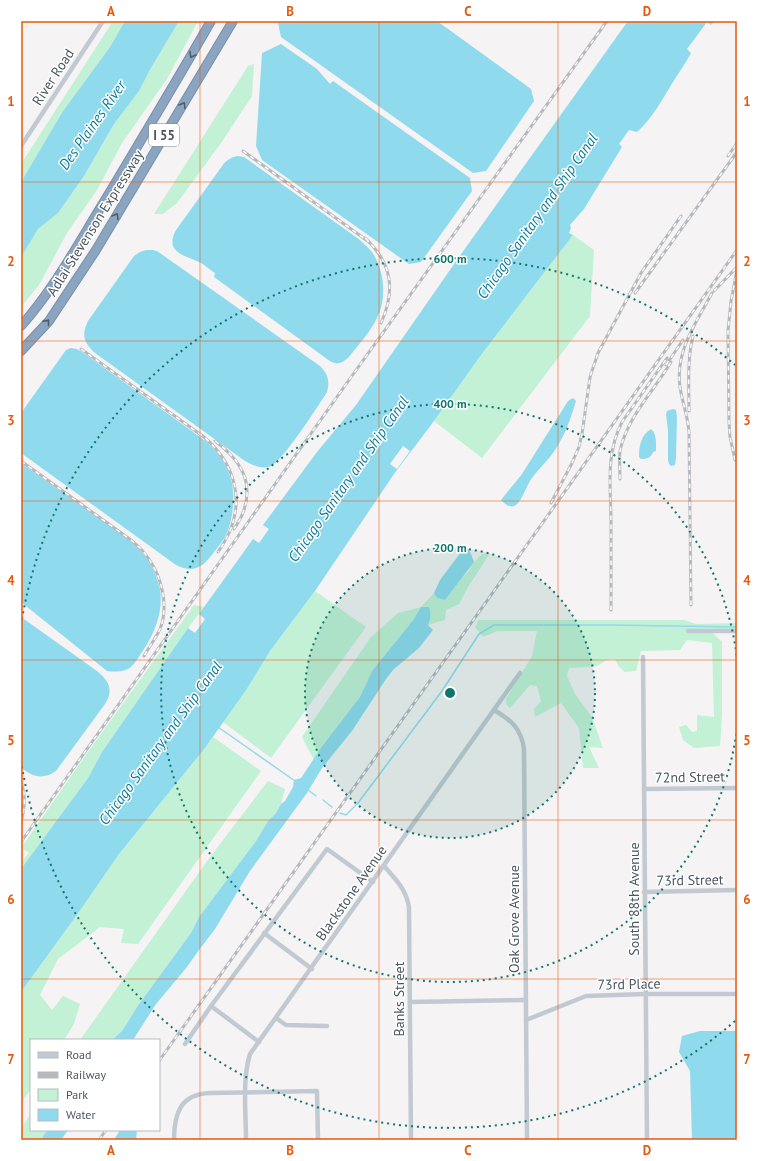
<svg xmlns="http://www.w3.org/2000/svg" width="758" height="1161" viewBox="0 0 758 1161" font-family="'PT Sans',sans-serif">
  <style>
    .green { fill: #c3f1d5 }
    .water { fill: #90daee }
    .pier { fill: #f5f3f3 }
    .lines { fill: none; stroke-linecap: round; stroke-linejoin: round }
    .stream { stroke: #90daee; stroke-width: 1.5 }
    .highway-casing { stroke: #7690ad; stroke-width: 10 }
    .street { stroke: #c1cad2; stroke-width: 4.5 }
    .highway { stroke: #8ba5c1; stroke-width: 8 }
    .rail-casing { stroke: #b5b8bd; stroke-width: 3 }
    .rail { stroke: #fff; stroke-width: 1.5; stroke-dasharray: 4.5; stroke-linecap: butt }
    .oneway { stroke: #505e6b }
    .grid { fill: none; stroke: #e8590c; stroke-width: 1; stroke-opacity: 0.55 }
    .ring { fill: none; stroke: #0f766e; stroke-width: 2; stroke-dasharray: 2 4 }
    .labels { text-anchor: middle; dominant-baseline: central; stroke-width: 3; stroke-linejoin: round; paint-order: stroke }
    .shield { fill: #fff; stroke: #808990; stroke-width: 1 }
    .shield-label { font-size: 13px; font-weight: bold; fill: #4a5661 }
    .street-label { font-size: 14px; fill: #4a5661; stroke: #fff }
    .water-label { font-size: 15px; font-style: italic; fill: #0c7c9b; stroke: #fff }
    .centre { fill: #0f766e; stroke: #fff; stroke-width: 2 }
    .ring-label { font-size: 12px; text-anchor: middle; font-weight: bold; fill: #0f766e; stroke: #fff; stroke-width: 3; stroke-linejoin: round; paint-order: stroke }
    .neatline { fill: none; stroke: #e8590c; stroke-width: 1.5 }
    .grid-label { font-size: 13px; text-anchor: middle; font-weight: bold; fill: #e8590c }
  </style>
  <rect width="100%" height="100%" fill="#f5f3f3"/>
  <g class="green">
    <path d="M113,21H125L110,47L63,111L21,182V164Z"/>
    <path d="M179,21H198L167,79L122,143L97,190L67,233L39,285L21,307V257L25,249L38,229L58,213L84,176L114,124L139,91L151,68Z"/>
    <path d="M254,64L252,96L221,143L177,203L163,214H154L248,66Z"/>
    <path d="M573,235L594,250L590,316L482,458L434,421L481,355Z"/>
    <path d="M490,553L468,587L459,604L446,610L445,620L428,625C431,618 431,614 428,607H421L414,619L372,671L360,697L323,745L314,760L302,737L371,637L398,613L421,607L434,593L437,598L445,600L462,578L468,572L474,562L482,554Z"/>
    <path d="M315,591L366,627L271,758L223,722L270,651Z"/>
    <path d="M194,605L204,607L188,628L102,752L88,778L21,869V862L29,853L21,848L88,752Z"/>
    <path d="M479,620H684L696,624L737,623V629L713,633L722,642V715L720,746L694,748L683,740L679,727L686,725L692,732L697,731V715L714,717L712,643L687,640L680,650L641,651L636,671L625,672L619,667L615,659L607,660L597,666L569,668L567,676L575,694L592,717L603,748L589,747L599,768H583L579,728L561,703L535,717L534,709L541,701L537,686L530,685L510,708L506,704V699L532,656L537,631H497L483,637L475,627Z"/>
    <path d="M213,737L261,771L138,944L121,943L124,929L100,927L58,959L40,995L52,1010L63,996L80,1004L74,1024L64,1040H31V1089L21,1103V992L79,912L119,854L205,748Z"/>
    <path d="M268,781L285,789L281,804L276,813L268,821L256,841L199,917L191,933L139,1004L122,1031L112,1040H80L210,857Z"/>
    <path d="M31,1113V1130H47L41,1140H21V1129Z"/>
  </g>
  <g class="water">
    <path d="M125,21H179L151,68L139,91L114,124L84,176L58,213L38,229L21,257V182L63,111L110,47Z"/>
    <path d="M279,21H437L531,89L534,101L486,171L473,173L281,37L278,23Z"/>
    <path d="M628,21H715L711,25L707,22L687,49L691,53C686,63 679,72 673,82C663,98 652,119 637,132L629,130L619,144L622,147L584,209L570,225L571,228L569,233L573,235L481,355L434,421L394,474L315,591L270,651L246,690L205,748L119,854L79,912L21,992V869L88,778L102,752L188,628L195,633L205,619L199,614L253,539L259,543L269,529L263,525L317,452L356,405L459,257Z"/>
    <path d="M281,44L317,69L330,84L333,81L470,178L472,191L421,262L409,264L262,160L256,146L262,53Z"/>
    <path d="M237,156L244,157L360,240C366,246 373,251 376,259C385,277 386,300 377,318C370,333 358,345 348,358C340,365 335,365 327,359L214,277L215,273C210,270 205,265 199,262C184,255 164,252 176,230L225,162L231,158Z"/>
    <path d="M146,250H153L157,251L320,366C328,374 330,381 327,392C319,405 282,462 271,466C261,470 253,465 245,461L95,353C84,343 81,335 88,321L134,256L140,252Z"/>
    <path d="M71,348L77,349L82,352L207,442C219,453 228,466 232,483C235,500 233,521 225,537C222,542 218,547 214,552C203,567 194,574 176,565L21,453V413L66,350Z"/>
    <path d="M573,398L576,401C570,421 563,441 550,457C544,464 537,471 532,478C527,484 522,501 516,505C510,509 505,504 501,500L522,474L568,401Z"/>
    <path d="M673,409L676,410L677,417L676,458L675,465L671,466L669,464L668,460V431L666,414L667,411Z"/>
    <path d="M651,429C657,434 656,444 656,451L653,452C651,458 647,459 641,459L639,457C639,446 641,435 651,429Z"/>
    <path d="M21,463L132,542C147,556 155,569 160,589C164,613 153,637 140,655C137,660 133,666 128,669C122,672 114,672 107,671L21,602Z"/>
    <path d="M467,547L471,554L474,562L471,566L445,600L437,598L434,593L440,580L464,548Z"/>
    <path d="M421,607H429C431,614 431,618 428,625L433,630L419,648L393,670L386,679L352,731L322,768L307,793L250,871L215,929L199,950L187,967L156,1004L133,1040H112L122,1031L139,1004L191,933L199,917L256,841L268,821L276,813L281,804L285,801L293,787L294,780L301,778L323,745L360,697L372,671L414,619Z"/>
    <path d="M21,617L97,671C109,681 114,690 105,704L56,771C42,780 34,777 21,768Z"/>
    <path d="M700,1031H737V1140H692L690,1071L679,1052L682,1036Z"/>
    <path d="M47,1130H68L61,1140H41Z"/>
    <path d="M120,1130H137L136,1140H114Z"/>
  </g>
  <path class="pier" d="M403,446L410,451L397,469L390,464Z"/>
  <g class="lines">
    <g class="stream">
      <path d="M218,727L295,781"/>
      <path d="M308,790L316,796"/>
      <path d="M323,800L332,807"/>
      <path d="M340,813L346,815L358,803L442,691L479,634L494,625H611L737,627"/>
    </g>
    <g class="highway-casing">
      <g id="highway">
        <path d="M21,326C54,289 78,244 104,202C140,142 176,82 211,21"/>
        <path d="M21,351L49,321L96,250L233,21"/>
      </g>
    </g>
    <g class="street">
      <path d="M21,146L103,21"/>
      <path d="M688,631H737"/>
      <path d="M643,657L647,1140"/>
      <path d="M494,710C511,720 521,728 524,749L527,1140"/>
      <path d="M644,789L737,788"/>
      <path d="M384,866C396,880 406,889 409,907L411,1140"/>
      <path d="M644,892L737,890"/>
      <path d="M264,933L312,969"/>
      <path d="M410,1002L526,1000"/>
      <path d="M276,1018L286,1025L327,1026"/>
      <path d="M526,1020L586,996L646,994H737"/>
      <path d="M259,1042L211,1006L327,849L373,882"/>
      <path d="M185,1044L211,1006"/>
      <path d="M174,1140C174,1114 180,1094 210,1093L317,1091L318,1140"/>
      <path d="M246,1140C246,1114 242,1079 250,1054L520,673"/>
    </g>
    <use href="#highway" class="highway"/>
    <g class="rail-casing">
      <g id="rail">
        <path d="M243,151L369,242"/>
        <path d="M728,156L737,143"/>
        <path d="M365,238C392,263 396,290 381,323"/>
        <path d="M714,291L737,267"/>
        <path d="M635,293L737,152"/>
        <path d="M81,349L204,437C233,462 245,497 229,533C226,540 222,546 218,552"/>
        <path d="M666,365L683,340"/>
        <path d="M689,411C689,386 687,360 693,336"/>
        <path d="M215,441C238,458 254,479 244,510C242,516 238,523 234,529"/>
        <path d="M735,460L730,437L729,423L728,331L731,301L737,270"/>
        <path d="M21,461L131,540C138,546 144,551 148,558C162,577 169,607 160,629C156,638 149,647 144,656"/>
        <path d="M620,479C620,470 619,460 620,451C627,417 654,391 671,362"/>
        <path d="M551,503L571,465L579,447L582,434L590,377L598,353L641,273L681,216"/>
        <path d="M691,605L689,432C688,416 682,402 680,387C675,351 696,323 712,293"/>
        <path d="M611,610C611,581 611,553 611,524C611,489 605,455 622,422L667,358"/>
        <path d="M21,782C26,795 25,808 21,822"/>
        <path d="M21,842L349,380L607,21"/>
        <path d="M159,1061L737,250"/>
        <path d="M99,1140L106,1130"/>
      </g>
    </g>
    <use href="#rail" class="rail"/>
  </g>
  <defs><path id="oneway-chevron" d="M-2-3.5L2.5 0L-2 3.5" fill="none" stroke-width="1.6" stroke-linecap="round" stroke-linejoin="round"/></defs>
  <g class="oneway">
    <use href="#oneway-chevron" transform="translate(192 55) rotate(120)"/>
    <use href="#oneway-chevron" transform="translate(183 105) rotate(-59)"/>
    <use href="#oneway-chevron" transform="translate(116 216) rotate(-59)"/>
    <use href="#oneway-chevron" transform="translate(47 322) rotate(-51)"/>
  </g>
  <path class="grid" d="M200,21V1140M379,21V1140M558,21V1140M21,182H737M21,341H737M21,501H737M21,660H737M21,820H737M21,979H737"/>
  <circle cx="450" cy="693" r="145" fill="#0f766e" fill-opacity=".12"/>
  <g class="ring">
    <circle cx="450" cy="693" r="145"/>
    <path d="M737 728A289 289 0 1 1 737 658"/>
    <path d="M735 1021A434 434 0 0 1 21 761M21 625A434 434 0 0 1 735 365"/>
  </g>
  <g class="labels">
    <rect class="shield" x="149" y="124" width="30" height="22" rx="3"/>
    <g class="shield-label">
      <text x="164" y="135">I 55</text>
    </g>
    <g class="street-label">
      <text transform="translate(53 77) rotate(-57)">River Road</text>
      <text transform="translate(95 223) rotate(-58)">Adlai Stevenson Expressway</text>
      <text transform="translate(690 777) rotate(-1)">72nd Street</text>
      <text transform="translate(690 880) rotate(-1)">73rd Street</text>
      <text transform="translate(351 893) rotate(-55)">Blackstone Avenue</text>
      <text transform="translate(634 899) rotate(-90)">South 88th Avenue</text>
      <text transform="translate(514 919) rotate(-90)">Oak Grove Avenue</text>
      <text transform="translate(629 984) rotate(-1)">73rd Place</text>
      <text transform="translate(399 999) rotate(-90)">Banks Street</text>
    </g>
    <g class="water-label">
      <text transform="translate(92 125) rotate(-55)">Des Plaines River</text>
      <text transform="translate(537 216) rotate(-55)">Chicago Sanitary and Ship Canal</text>
      <text transform="translate(348 479) rotate(-55)">Chicago Sanitary and Ship Canal</text>
      <text transform="translate(160 743) rotate(-54)">Chicago Sanitary and Ship Canal</text>
    </g>
  </g>
  <circle cx="450" cy="693" r="6" class="centre"/>
  <g class="ring-label">
    <text x="450" y="263">600 m</text>
    <text x="450" y="408">400 m</text>
    <text x="450" y="552">200 m</text>
  </g>
  <rect width="758" height="1161" fill="none" stroke="#ffffff" stroke-width="44"/>
  <rect x="30" y="1039" width="130" height="92" fill="#ffffff" stroke="#b7bbc0"/>
  <rect x="38" y="1052" width="20" height="6" fill="#c1cad2" stroke="#b7bbc0"/>
  <text x="66" y="1059" font-size="12" fill="#4a5661">Road</text>
  <rect x="38" y="1072" width="20" height="6" fill="#b5b8bd" stroke="#b7bbc0"/>
  <text x="66" y="1079" font-size="12" fill="#4a5661">Railway</text>
  <rect x="38" y="1089" width="20" height="12" fill="#c3f1d5" stroke="#b7bbc0"/>
  <text x="66" y="1099" font-size="12" fill="#4a5661">Park</text>
  <rect x="38" y="1109" width="20" height="12" fill="#90daee" stroke="#b7bbc0"/>
  <text x="66" y="1119" font-size="12" fill="#4a5661">Water</text>
  <rect x="22" y="22" width="714" height="1117" class="neatline"/>
  <g class="grid-label">
    <text x="111" y="16">A</text>
    <text x="290" y="16">B</text>
    <text x="468" y="16">C</text>
    <text x="647" y="16">D</text>
    <text x="11" y="106">1</text>
    <text x="747" y="106">1</text>
    <text x="11" y="266">2</text>
    <text x="747" y="266">2</text>
    <text x="11" y="425">3</text>
    <text x="747" y="425">3</text>
    <text x="11" y="585">4</text>
    <text x="747" y="585">4</text>
    <text x="11" y="745">5</text>
    <text x="747" y="745">5</text>
    <text x="11" y="904">6</text>
    <text x="747" y="904">6</text>
    <text x="11" y="1064">7</text>
    <text x="747" y="1064">7</text>
    <text x="111" y="1155">A</text>
    <text x="290" y="1155">B</text>
    <text x="468" y="1155">C</text>
    <text x="647" y="1155">D</text>
  </g>
</svg>
